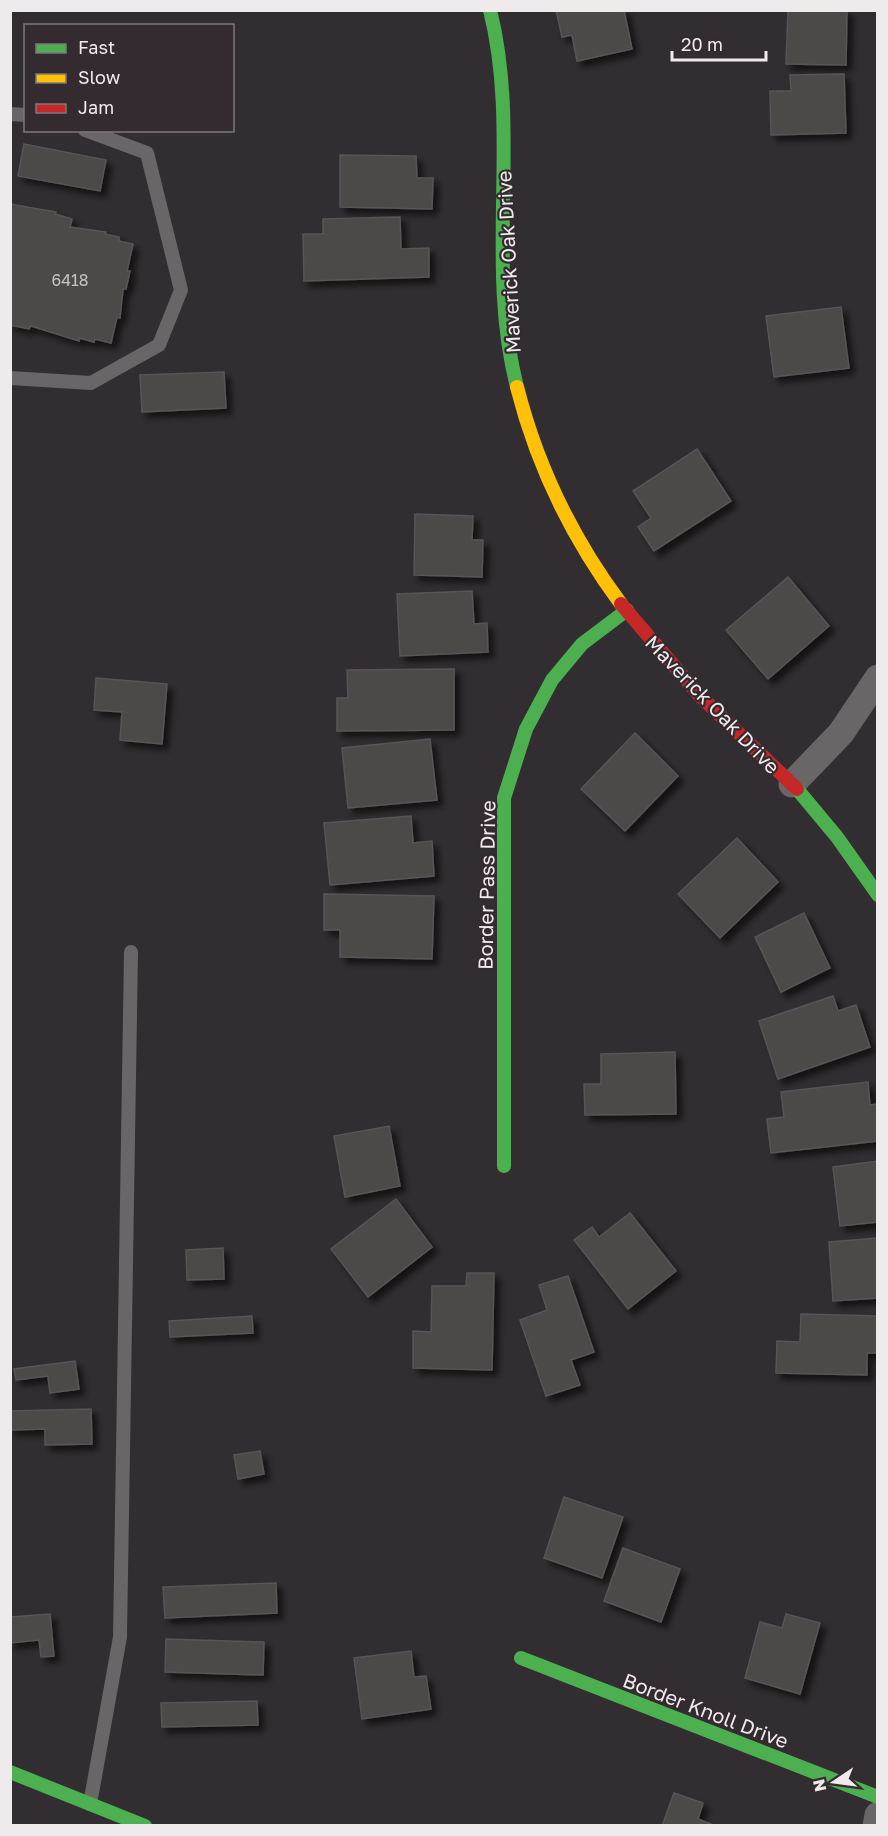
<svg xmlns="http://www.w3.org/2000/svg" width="888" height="1836" viewBox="0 0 888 1836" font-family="'Golos Text',sans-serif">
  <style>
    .building { fill: #4d484a; stroke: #595457; stroke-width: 1.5; filter: url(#shadow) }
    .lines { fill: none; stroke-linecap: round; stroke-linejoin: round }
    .lane { stroke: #686667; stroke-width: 14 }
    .street { stroke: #686667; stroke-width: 27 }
    .fast { stroke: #4caf50; stroke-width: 14 }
    .slow { stroke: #ffc107; stroke-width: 14 }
    .jam { stroke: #c62828; stroke-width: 14 }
    .labels { text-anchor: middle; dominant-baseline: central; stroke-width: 4.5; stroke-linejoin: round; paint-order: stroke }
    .number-label { font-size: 16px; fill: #c6c2c4 }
    .street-label { font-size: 20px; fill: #efeaec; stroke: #342b30 }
  </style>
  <defs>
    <filter id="shadow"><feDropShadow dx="5.5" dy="5.5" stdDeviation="3" flood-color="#0009"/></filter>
  </defs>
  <rect width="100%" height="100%" fill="#322d30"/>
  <g class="building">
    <path d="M556,10H624L632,49L577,61L572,35L562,37Z"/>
    <path d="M788,10H847L846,65L786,64Z"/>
    <path d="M844,74L846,133L771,135L770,91H791L790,75Z"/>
    <path d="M24,144L106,160L100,191L18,176Z"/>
    <path d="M340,155L416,156L417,178H433L432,209L340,207Z"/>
    <path d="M10,204L56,212L55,214L72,219L70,227L106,232L105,234L119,237V241L133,244L127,271H130L126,289H123L120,318L117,317L111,343L95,339L94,342L79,338V341L31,326L29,329L10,325Z"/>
    <path d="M400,217L401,249L429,248V277L304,281L303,234H323V219Z"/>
    <path d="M841,307L849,368L774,377L766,316Z"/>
    <path d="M224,372L226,408L142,412L140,375Z"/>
    <path d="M697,449L731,501L654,551L638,527L651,518L633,491Z"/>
    <path d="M415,514L473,516L472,540H483L482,577L414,575Z"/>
    <path d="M788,577L829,626L768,679L726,630Z"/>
    <path d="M472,591L474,624L487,623L488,652L400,656L397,594Z"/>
    <path d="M454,669V730L337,731V698H348L347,670Z"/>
    <path d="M96,678L167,684L162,744L120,740L122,712L94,710Z"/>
    <path d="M635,733L678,776L625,831L581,789Z"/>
    <path d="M430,739L437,800L348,808L342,748Z"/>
    <path d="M411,816L413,843L432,841L434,876L330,885L324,823Z"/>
    <path d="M737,838L778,882L720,938L678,894Z"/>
    <path d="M324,894L434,896L432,959L340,957V930H324Z"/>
    <path d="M804,913L830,968L781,992L755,937Z"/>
    <path d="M833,996L838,1011L856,1005L870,1047L778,1079L759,1021Z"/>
    <path d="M675,1052L676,1114L585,1115L584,1084H601V1054Z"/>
    <path d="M868,1082L870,1105L878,1104V1141L771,1153L767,1119L784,1117L781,1092Z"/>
    <path d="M389,1126L400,1186L345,1197L334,1136Z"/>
    <path d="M878,1161V1222L840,1226L833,1167Z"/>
    <path d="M396,1199L432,1247L368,1297L331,1249Z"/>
    <path d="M630,1213L676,1271L628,1309L574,1240L592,1227L599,1237Z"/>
    <path d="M878,1238V1298L833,1301L829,1242Z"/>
    <path d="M223,1248L224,1279L187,1280L186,1250Z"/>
    <path d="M467,1273H494L492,1370L413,1368V1331L431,1332L432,1286H466Z"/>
    <path d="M568,1276L594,1352L571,1360L580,1385L546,1396L520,1320L547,1310L539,1285Z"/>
    <path d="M801,1314L878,1316V1353H867V1375L776,1373L777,1341L800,1342Z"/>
    <path d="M252,1316L253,1333L170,1337L169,1321Z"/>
    <path d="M75,1361L79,1389L50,1393L48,1376L16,1380L14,1369Z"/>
    <path d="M91,1409L92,1444L45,1445V1429L10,1430V1411Z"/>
    <path d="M260,1451L264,1474L238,1479L234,1455Z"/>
    <path d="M564,1497L623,1517L602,1578L544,1558Z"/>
    <path d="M623,1548L680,1569L661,1622L604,1601Z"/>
    <path d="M276,1583L277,1613L165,1618L163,1587Z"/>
    <path d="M50,1614L54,1656L41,1657L39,1640L10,1643V1617Z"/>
    <path d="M786,1614L820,1623L800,1694L745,1678L760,1622L782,1628Z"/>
    <path d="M166,1639L264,1642L263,1675L165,1672Z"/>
    <path d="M411,1651L414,1677L426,1676L431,1709L362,1719L354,1658Z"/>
    <path d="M257,1701L258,1725L162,1727L161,1703Z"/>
    <path d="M674,1793L703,1803L698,1819L716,1826H662Z"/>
  </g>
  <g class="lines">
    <g class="lane">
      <path d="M10,114L26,115"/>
      <path d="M10,378L91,383L159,345L181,290L147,153L85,130"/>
      <path d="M90,1804L120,1637L131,952"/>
    </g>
    <g class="street">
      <path d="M792,784L841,733L878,678"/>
      <path d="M876,1826L878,1815"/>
    </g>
    <g class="fast">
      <path d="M490,10C521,133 485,263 517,387"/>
      <path d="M797,789L837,837L878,895"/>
      <path d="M504,1166V798L526,729L552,680L582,644L627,610"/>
      <path d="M521,1658L878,1797"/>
      <path d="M10,1772L145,1826"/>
    </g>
    <path class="slow" d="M517,387C537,466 572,538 621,604"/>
    <path class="jam" d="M621,604L699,695L797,789"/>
  </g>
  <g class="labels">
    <g class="number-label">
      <text x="70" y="280">6418</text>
    </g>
    <g class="street-label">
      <text transform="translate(508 262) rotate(-93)">Maverick Oak Drive</text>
      <text transform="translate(713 704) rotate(46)">Maverick Oak Drive</text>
      <text transform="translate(486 885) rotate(-89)">Border Pass Drive</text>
      <text transform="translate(706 1710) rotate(21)">Border Knoll Drive</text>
    </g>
  </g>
  <rect width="888" height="1836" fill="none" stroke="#efeaec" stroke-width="24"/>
  <rect x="24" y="24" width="210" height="108" fill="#342b30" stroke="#7f777b" stroke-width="1.5"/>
  <rect x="36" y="44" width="30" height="9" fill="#4caf50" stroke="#7f777b" stroke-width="1.5"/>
  <text x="78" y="54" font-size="18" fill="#efeaec">Fast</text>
  <rect x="36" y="74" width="30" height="9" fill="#ffc107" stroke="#7f777b" stroke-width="1.5"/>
  <text x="78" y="84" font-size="18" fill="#efeaec">Slow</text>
  <rect x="36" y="104" width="30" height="9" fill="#c62828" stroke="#7f777b" stroke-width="1.5"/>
  <text x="78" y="114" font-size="18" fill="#efeaec">Jam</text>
  <g transform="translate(834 1782) rotate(257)" stroke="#342b30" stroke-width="4.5" paint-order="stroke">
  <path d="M0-4.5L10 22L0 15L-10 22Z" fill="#efeaec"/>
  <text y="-9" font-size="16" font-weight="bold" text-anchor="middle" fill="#efeaec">N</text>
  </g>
  <path d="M672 51v9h94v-9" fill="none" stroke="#efeaec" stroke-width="3"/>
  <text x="681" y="51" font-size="18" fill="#efeaec" stroke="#342b30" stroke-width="4.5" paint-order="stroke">20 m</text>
</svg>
